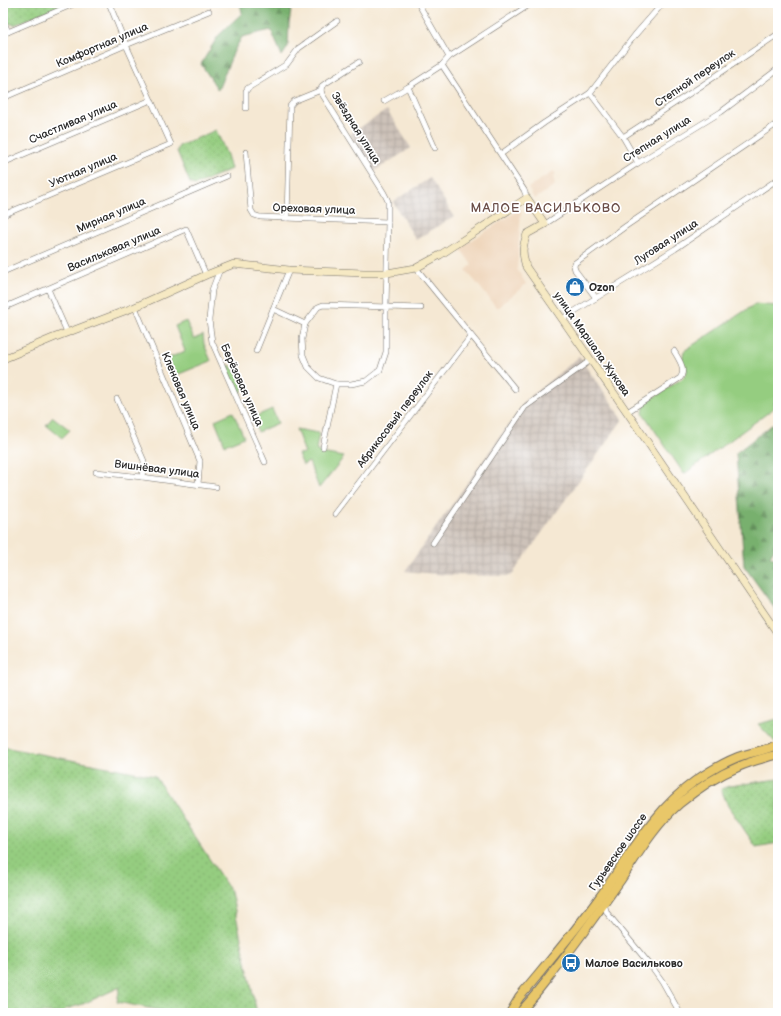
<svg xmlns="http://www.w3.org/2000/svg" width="781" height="1016" viewBox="0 0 781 1016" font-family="'Balsamiq Sans',sans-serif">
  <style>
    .built { fill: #efd6bb }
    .industrial { fill: url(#industrial-grid) }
    .grass { fill: url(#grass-dots); stroke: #607c56 }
    .forest { fill: url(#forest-firs); stroke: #526e4c }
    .garden { fill: #95cd80; stroke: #607c56 }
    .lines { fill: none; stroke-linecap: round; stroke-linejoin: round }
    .street-casing { stroke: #726d66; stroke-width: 6 }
    .secondary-casing { stroke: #726d66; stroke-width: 8 }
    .primary-casing { stroke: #726d66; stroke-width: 10 }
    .street { stroke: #fff; stroke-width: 5 }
    .secondary { stroke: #f6e9c3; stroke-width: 7 }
    .primary { stroke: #e9c769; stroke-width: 8 }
    .labels { text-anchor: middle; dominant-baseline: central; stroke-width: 3.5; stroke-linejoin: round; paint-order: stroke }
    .street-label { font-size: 11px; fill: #2b2b2b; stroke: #fff }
    .poi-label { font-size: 11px; font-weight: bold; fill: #2b2b2b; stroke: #fff; text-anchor: start }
    .quarter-label { font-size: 13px; letter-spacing: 1px; fill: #6a4d47; stroke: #fff }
  </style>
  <defs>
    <pattern id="industrial-grid" width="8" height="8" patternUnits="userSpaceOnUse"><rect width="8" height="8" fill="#cdc2b9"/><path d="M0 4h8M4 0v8" fill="none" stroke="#b0a79f"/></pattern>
    <pattern id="grass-dots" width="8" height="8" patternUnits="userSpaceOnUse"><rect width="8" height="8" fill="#95cd80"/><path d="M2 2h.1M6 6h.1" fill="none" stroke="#81b06f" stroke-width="1.8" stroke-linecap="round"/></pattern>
    <pattern id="forest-firs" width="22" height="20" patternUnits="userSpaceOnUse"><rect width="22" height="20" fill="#78b06e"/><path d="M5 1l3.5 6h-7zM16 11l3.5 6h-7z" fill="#638f5b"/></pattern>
  </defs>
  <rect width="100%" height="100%" fill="#fff"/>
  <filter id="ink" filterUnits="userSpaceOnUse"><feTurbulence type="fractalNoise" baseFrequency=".025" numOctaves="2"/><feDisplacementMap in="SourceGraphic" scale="8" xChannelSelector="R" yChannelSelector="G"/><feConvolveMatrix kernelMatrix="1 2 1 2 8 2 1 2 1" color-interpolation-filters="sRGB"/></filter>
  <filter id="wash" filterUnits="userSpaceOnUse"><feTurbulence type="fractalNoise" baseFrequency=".012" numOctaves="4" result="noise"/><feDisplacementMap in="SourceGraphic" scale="16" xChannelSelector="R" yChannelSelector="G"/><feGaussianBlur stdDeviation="0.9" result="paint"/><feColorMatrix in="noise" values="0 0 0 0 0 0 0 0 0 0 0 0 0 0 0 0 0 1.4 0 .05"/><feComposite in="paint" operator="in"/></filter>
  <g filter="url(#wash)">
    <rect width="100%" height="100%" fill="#f5e8d3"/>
    <g class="built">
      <path d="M554,171L556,175L553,177L555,185L535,199L534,198L528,188Z"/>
      <path d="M520,209L521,211L517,269L526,284L497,308L466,270L472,265L460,248Z"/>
    </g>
    <g class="industrial">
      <path d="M387,110L411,148L373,172L350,134Z"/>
      <path d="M430,178L454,216L416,240L393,202Z"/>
      <path d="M579,357L623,419L511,576L446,575L405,571L526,400Z"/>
    </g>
    <g class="grass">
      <path d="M3,3H66L14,25L9,23L3,10Z"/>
      <path d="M216,130L227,155L231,169L195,185L190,183L177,151L179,146Z"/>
      <path d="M778,719V745L758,724Z"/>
      <path d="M3,747L155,776L231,892L257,1013H174L117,1002L120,987L83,1004L66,1009L62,1013H14L3,1009Z"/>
      <path d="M778,779V843L756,847L728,806L721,789L729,786Z"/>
    </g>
    <g class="forest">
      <path d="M240,3H292L289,24L288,47L282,56L271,30L242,37L234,51L218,90L201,64L218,36L242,13Z"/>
      <path d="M778,420V551L774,549L770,556L778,560V613L744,566L736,453Z"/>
    </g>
    <g class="garden">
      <path d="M755,304L778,306V387L773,409L684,474L643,413L645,403L683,378L687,371L682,360L684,351Z"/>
      <path d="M186,321L194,339L203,335L204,344L211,361L174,376L167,359L185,351L175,326Z"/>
      <path d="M230,365L239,376L246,380L241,393L238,394L226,368Z"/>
      <path d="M272,409L278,423L258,432L252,418Z"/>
      <path d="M233,412L244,437L225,445L215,420Z"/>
      <path d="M53,417L70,430L62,438L46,425Z"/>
      <path d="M296,429L319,433L316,450L321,453L344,457L319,488L309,462L303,465L298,454L305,453Z"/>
    </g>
  </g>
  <g filter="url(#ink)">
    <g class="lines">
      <g class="street-casing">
        <g id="street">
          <path d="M418,3L449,57"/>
          <path d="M3,20L8,32"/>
          <path d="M3,34L76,3"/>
          <path d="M359,62L326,83L322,86L321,90L322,94L384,193L388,201V222"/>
          <path d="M442,65L524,190L527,198"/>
          <path d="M590,93L623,137L638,163"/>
          <path d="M3,98L126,45L209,11"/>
          <path d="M384,101L408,87"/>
          <path d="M246,108V91L248,88L287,64L299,48L337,21"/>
          <path d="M623,137L701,86L778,34"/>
          <path d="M435,148L408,87L442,65L449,57L532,3"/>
          <path d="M246,152L251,210L254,215L260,217L388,222L386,307V352L380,370L366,381L351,384H336L319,378L308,367L303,355L302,339L305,324L318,307L323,305L421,308"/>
          <path d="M501,154L544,123L590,93L635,35L663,3"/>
          <path d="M3,163L151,100"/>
          <path d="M3,215L171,144L126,45L109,3"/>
          <path d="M287,218L290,106L294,101L321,90"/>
          <path d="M545,224L638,163L721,112L778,69"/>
          <path d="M416,268L515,389"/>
          <path d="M220,269L212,290L209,320L212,342L265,462"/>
          <path d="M289,270L273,309L305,324"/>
          <path d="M3,272L227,176"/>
          <path d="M48,289L67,332"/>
          <path d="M596,298L575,270L574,266L575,263L626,226L778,123"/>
          <path d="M135,307L200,461L198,484"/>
          <path d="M3,308L186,229L206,275"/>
          <path d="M562,319L675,249L778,179"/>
          <path d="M256,351L273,309"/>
          <path d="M117,399L144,461L142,477"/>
          <path d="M627,412L680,378C687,370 678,358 674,351"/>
          <path d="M323,447L336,384"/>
          <path d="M96,472L142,477L216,487"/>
          <path d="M335,514L471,336"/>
          <path d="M433,543L525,407L591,360"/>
          <path d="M605,903V907L607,913L652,967L662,981L680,1013"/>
        </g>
      </g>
      <g class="secondary-casing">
        <path id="secondary" d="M3,359L53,338L135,307L206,275L234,264L289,270L364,273H387L416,268L440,255L527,198L545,224L527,234C522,248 522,253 526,267L627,412L778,634"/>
      </g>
      <g class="primary-casing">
        <g id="primary">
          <path d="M510,1013L519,998C546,965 574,933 599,898C629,857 653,811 695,781C708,772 723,763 738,757C750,752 766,751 778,744"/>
          <path d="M519,1013C532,1000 543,985 554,971C577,942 599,911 620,881C638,854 655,825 679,804C697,789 716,776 738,767C750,761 765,758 778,754"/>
        </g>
      </g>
      <use href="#street" class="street"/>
      <use href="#secondary" class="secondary"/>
      <use href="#primary" class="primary"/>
    </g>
  </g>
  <defs>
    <g id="shop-disc" transform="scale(1)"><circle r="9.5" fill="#1f6fb2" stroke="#fff"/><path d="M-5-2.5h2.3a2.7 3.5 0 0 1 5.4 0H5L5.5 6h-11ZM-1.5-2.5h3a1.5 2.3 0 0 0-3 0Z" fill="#fff"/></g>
    <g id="bus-disc" transform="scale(1)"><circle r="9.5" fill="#1f6fb2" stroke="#fff"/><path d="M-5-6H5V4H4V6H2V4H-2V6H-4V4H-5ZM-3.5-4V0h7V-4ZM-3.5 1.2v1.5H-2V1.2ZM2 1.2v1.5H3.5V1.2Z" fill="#fff"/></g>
  </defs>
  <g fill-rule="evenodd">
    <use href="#shop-disc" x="575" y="287"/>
    <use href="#bus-disc" x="571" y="963"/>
  </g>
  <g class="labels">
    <g class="street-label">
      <text transform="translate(102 45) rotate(-23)">Комфортная улица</text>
      <text transform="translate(695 78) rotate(-34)">Степной переулок</text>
      <text transform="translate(73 122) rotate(-23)">Счастливая улица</text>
      <text transform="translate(356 128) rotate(58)">Звёздная улица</text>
      <text transform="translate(657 139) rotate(-32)">Степная улица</text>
      <text transform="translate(83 170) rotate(-23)">Уютная улица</text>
      <text transform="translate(314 209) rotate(2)">Ореховая улица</text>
      <text transform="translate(111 215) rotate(-23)">Мирная улица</text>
      <text transform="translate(666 242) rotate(-33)">Луговая улица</text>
      <text transform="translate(114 249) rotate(-23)">Васильковая улица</text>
      <text transform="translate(592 344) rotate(55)">улица Маршала Жукова</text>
      <text transform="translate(242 385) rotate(66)">Берёзовая улица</text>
      <text transform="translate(181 391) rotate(67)">Кленовая улица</text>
      <text transform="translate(395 419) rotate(-53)">Абрикосовый переулок</text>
      <text transform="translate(157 469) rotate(7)">Вишнёвая улица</text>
      <text transform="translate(618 852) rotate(-55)">Гурьевское шоссе</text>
    </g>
    <g class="poi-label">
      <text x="589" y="287">Ozon</text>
      <text x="585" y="963">Малое Васильково</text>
    </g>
    <g class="quarter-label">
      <text x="546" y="208">МАЛОЕ ВАСИЛЬКОВО</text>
    </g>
  </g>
  <rect width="781" height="1016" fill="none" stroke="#fff" stroke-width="16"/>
</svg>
